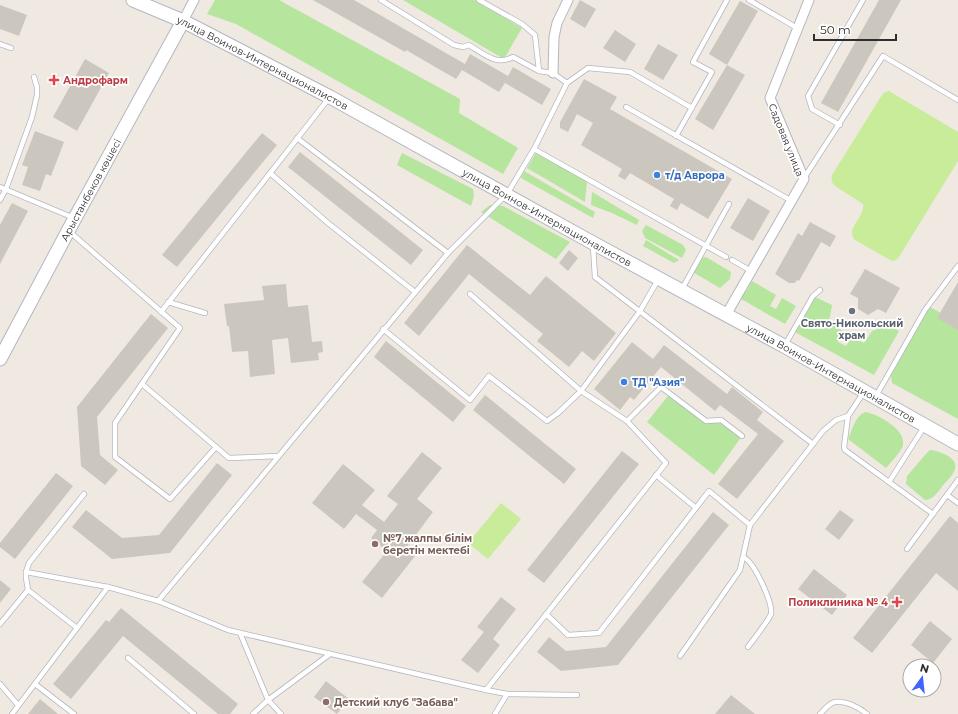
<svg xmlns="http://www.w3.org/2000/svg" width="958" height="714" viewBox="0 0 958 714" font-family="Montserrat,sans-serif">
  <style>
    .green { fill: #b6e59e }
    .pitch { fill: #c9ec9a }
    .building { fill: #cbc7bf }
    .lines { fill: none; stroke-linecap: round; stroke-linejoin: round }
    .lane-casing { stroke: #b4b7c1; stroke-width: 6 }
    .street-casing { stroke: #b4b7c1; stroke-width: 11 }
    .secondary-casing { stroke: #b4b7c1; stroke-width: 15 }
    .lane { stroke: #fff; stroke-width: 4.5 }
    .street { stroke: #fff; stroke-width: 9 }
    .secondary { stroke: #fff; stroke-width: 13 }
    .health-dot { fill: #e0444e; stroke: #fff; stroke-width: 1.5 }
    .shop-dot { fill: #3f7fe0; stroke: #fff; stroke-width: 1.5 }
    .worship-dot { fill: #6b7280; stroke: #fff; stroke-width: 1.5 }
    .education-dot { fill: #8d6e63; stroke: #fff; stroke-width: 1.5 }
    .labels { text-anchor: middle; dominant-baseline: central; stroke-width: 3.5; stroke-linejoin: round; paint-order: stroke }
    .street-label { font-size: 10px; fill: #2e2e2e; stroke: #fff }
    .health-label { font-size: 10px; font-weight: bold; fill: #be3a42; stroke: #fff; text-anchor: start }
    .shop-label { font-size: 10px; font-weight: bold; fill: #366cbe; stroke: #fff; text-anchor: start }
    .worship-label { font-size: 10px; font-weight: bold; fill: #5b616d; stroke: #fff }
    .education-label { font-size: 10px; font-weight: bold; fill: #785e54; stroke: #fff; text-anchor: start }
  </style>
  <rect width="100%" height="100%" fill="#efe9e1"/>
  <g class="green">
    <path d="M215,0H279L460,99L459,113L518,148L503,174L236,24L207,14Z"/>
    <path d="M403,0H475L522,28L504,59Z"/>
    <path d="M402,153L473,189L474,196L471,206L397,165Z"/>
    <path d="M536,153L587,181L585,202L527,168Z"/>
    <path d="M524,171L595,212L593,218L521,178Z"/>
    <path d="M592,192L639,220L637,225L612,213L591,205Z"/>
    <path d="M490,205L503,206L570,242L556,259L481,212Z"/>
    <path d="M646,225L683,245L686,250L682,258L645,238L642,231Z"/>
    <path d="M646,240L679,260L674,263L643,246Z"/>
    <path d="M706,257L731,272L730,279L720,288L691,271L699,258Z"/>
    <path d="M752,281L776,295L770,306L776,309L782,298L796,306L785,324L741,299V289L746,292Z"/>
    <path d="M813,296L832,305L829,322L844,332L838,342L846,346L852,337L864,343L872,331L888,325L899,331L874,375L793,331Z"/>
    <path d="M928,306L958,322V419L892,383L891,375Z"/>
    <path d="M668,396L706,423L721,422L742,436L714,475L647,422Z"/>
    <path d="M865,412C878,414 910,431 902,448C898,455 891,462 886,468L848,439C852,430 855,416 865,412Z"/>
    <path d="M930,450C939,451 958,457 955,469C953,475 948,480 944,484C939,490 934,500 925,500L906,484L907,476L926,454Z"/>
  </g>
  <g class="pitch">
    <path d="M889,91L958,132V161L899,257L896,260L892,261L855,240C844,228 866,217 863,204L835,186C831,182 831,180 832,175L882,95L885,92Z"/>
    <path d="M501,503L521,519L488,559L468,543Z"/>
  </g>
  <g class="building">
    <path d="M313,0H354L465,64L470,54L508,76L513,67L551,89L542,105L505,83L499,92L462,70L456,79L406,50L405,52Z"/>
    <path d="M580,0L596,9L585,28L570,19Z"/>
    <path d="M879,0H901L838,112L821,103Z"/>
    <path d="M740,1L758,11L727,65L709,54Z"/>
    <path d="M0,5L27,15L19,36L0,29Z"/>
    <path d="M615,30L636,44L625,62L603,48Z"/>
    <path d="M658,44L678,55L663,80L644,69Z"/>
    <path d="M85,59L109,73L77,131L53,117Z"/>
    <path d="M727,65L745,75L713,130L695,119Z"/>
    <path d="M584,79L617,97L610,109L732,179L708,219L681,203L677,210L670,206L674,199L630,173L625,180L618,176L622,169L581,145L593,123L577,114L568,132L560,128V122Z"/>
    <path d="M35,131L64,142L51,176L46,174L40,191L22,185L28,167L22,165Z"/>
    <path d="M262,133L277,145L177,267L162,255Z"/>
    <path d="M300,152L423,250L411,265L288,167Z"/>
    <path d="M748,198L770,211L753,241L730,228Z"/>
    <path d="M12,203L28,211L0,264V225Z"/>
    <path d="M810,222L836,236L830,247L821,242L799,281L797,280L795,283H789L775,274L798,233L802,236Z"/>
    <path d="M467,245L530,295L546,276L616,333L594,361L582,351L569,367L537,341L543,334L469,274L419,336L404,323Z"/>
    <path d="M569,250L578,258L568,271L559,263Z"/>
    <path d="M865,269L900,288L886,313L878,309L868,315L858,309V298L850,294Z"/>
    <path d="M958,282V330L937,318Z"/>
    <path d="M286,284L288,307L308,305L312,342L322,341L323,352L318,353L319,360L291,363L288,338L272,340L275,374L250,377L248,351L232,352L229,326H227L224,304L264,300L262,286Z"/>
    <path d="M151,314L168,328L97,417L100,455L118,470L105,485L81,466L77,407Z"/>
    <path d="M386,341L466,406L453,422L374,357Z"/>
    <path d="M632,342L653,359L664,345L727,394L732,387L763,412L757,420L784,441L737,499L718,484L758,434L720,405L715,411L661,367L634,400L630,397L620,410L594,389Z"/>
    <path d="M485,395L576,469L564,484L473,410Z"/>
    <path d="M622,451L639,464L544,583L527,570Z"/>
    <path d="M422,452L442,468L417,499L433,512L406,548L415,556L382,598L362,582L387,551L371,538L377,530L356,514L344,529L312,503L343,464L375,490L362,505L384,522L398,504L387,496Z"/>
    <path d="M217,463L232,475L170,553L112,559L72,527L86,510L122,538L159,535Z"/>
    <path d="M56,473L73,486L15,559L0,547V543Z"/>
    <path d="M840,510L854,520L839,540L825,529Z"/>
    <path d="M713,512L729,525L618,665L561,671L537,652L549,637L566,651L606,647Z"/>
    <path d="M950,516L958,523V591L936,573L872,653L853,638Z"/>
    <path d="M814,569L847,595L832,615L798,589Z"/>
    <path d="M0,580L11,589L0,603Z"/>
    <path d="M501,597L516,609L493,639L500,645L478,673L461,660L484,632L477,627Z"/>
    <path d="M121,608L238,704L230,714H218L123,636L71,699L53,684L106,620L109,622Z"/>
    <path d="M930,621L952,639L933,663L911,645Z"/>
    <path d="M326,681L349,699L337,714L314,697Z"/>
    <path d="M731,695L755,714H715Z"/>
    <path d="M40,699L58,714H28Z"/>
  </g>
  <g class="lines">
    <g class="lane-casing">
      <g id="lane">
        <path d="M381,0L454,45L463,47L469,45C484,54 496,66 513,57L539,71L553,73L567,83"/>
        <path d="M479,0L522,24L535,35L539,71"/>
        <path d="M749,0L797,28"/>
        <path d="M0,44L11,48"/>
        <path d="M626,107L790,200"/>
        <path d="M840,125L812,109L808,96L863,0"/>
        <path d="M676,136L712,72L693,62L727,0"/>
        <path d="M297,138L448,253"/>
        <path d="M534,149L726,257"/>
        <path d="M270,173L328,223L415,292"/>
        <path d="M804,178L883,56L958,100"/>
        <path d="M0,187L74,218"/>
        <path d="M0,200L6,189L32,117L37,95V87L34,77"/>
        <path d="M70,232L180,328L115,423V457L170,499L216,447"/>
        <path d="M593,246L595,277L813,444"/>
        <path d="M732,260L751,271"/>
        <path d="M682,289L729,204"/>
        <path d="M470,294L581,391L627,421L666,463L486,690"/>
        <path d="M168,302L205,313"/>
        <path d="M161,312L329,98"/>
        <path d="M383,329L470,400L489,376L547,421L558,413L581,391L640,311L658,280"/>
        <path d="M785,345L813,296L820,290"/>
        <path d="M142,384L229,458L278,456"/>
        <path d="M876,396L925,310L958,266"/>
        <path d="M848,416L844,447L845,450L933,514"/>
        <path d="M627,421L661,387L706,421L721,420L742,436"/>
        <path d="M656,475L696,508"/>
        <path d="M889,482L924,427"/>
        <path d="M947,495L958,503"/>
        <path d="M907,549L958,480"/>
        <path d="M743,557C754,561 773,603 771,614C769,620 753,640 748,647"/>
        <path d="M26,572L108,587L158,601L228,630L486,690L507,694L577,695"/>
        <path d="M158,601L448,253L507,194L534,149L567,83L588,68L630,72L692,108"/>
        <path d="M546,614L568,635L599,633L709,491L750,525L823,431L836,420L848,416L864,392"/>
        <path d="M0,624L28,590"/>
        <path d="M77,628L28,590L26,578V572L29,563L84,494"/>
        <path d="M240,633L268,700L281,714"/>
        <path d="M680,656L740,570L750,525"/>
        <path d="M128,658L194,714"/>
        <path d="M0,684L18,705"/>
        <path d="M35,684L74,714"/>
        <path d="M12,714L108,587"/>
        <path d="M253,714L268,700L330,654"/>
        <path d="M495,714L507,694"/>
        <path d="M820,714C824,710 829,703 835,702C845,700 860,708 867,714"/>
      </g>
    </g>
    <g class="street-casing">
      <g id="street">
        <path d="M183,21L194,0"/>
        <path d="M553,73L554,37L557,23L568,0"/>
        <path d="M726,315L804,179L770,98L809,0"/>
      </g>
    </g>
    <g class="secondary-casing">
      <g id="secondary">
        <path id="s1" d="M133,0L183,21L330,97L593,243L784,346L958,444"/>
        <path id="s2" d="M0,359L75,218L183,21"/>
      </g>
    </g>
    <use href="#lane" class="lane"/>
    <use href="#street" class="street"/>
    <use href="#secondary" class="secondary"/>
  </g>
  <g class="health-dot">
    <path d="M52 74h4v4h4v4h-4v4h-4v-4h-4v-4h4z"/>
    <path d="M895 596h4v4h4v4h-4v4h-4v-4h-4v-4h4z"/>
  </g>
  <g class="shop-dot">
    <circle cx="657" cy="175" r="4"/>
    <circle cx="624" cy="382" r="4"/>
  </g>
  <circle class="worship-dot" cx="852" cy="311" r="4"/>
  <g class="education-dot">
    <circle cx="375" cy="544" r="4"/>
    <circle cx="326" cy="702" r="4"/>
  </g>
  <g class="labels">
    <g class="street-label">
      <text stroke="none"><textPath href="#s1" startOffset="144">улица Воинов-Интернационалистов</textPath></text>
      <text transform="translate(786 140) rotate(68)">Садовая улица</text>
      <text stroke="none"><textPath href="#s2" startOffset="192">Арыстанбеков көшесі</textPath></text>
      <text stroke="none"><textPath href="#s1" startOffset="468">улица Воинов-Интернационалистов</textPath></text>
      <text stroke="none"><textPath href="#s1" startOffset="792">улица Воинов-Интернационалистов</textPath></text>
    </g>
    <g class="health-label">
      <text x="63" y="80">Андрофарм</text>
      <text x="888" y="602" text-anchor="end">Поликлиника № 4</text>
    </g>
    <g class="shop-label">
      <text x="665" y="175">т/д Аврора</text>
      <text x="632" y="382">ТД "Азия"</text>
    </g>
    <g class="worship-label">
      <text x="852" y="323">Свято-Никольский<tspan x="852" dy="12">храм</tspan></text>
    </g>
    <g class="education-label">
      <text x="383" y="538">№7 жалпы білім<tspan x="383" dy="12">беретін мектебі</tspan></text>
      <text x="334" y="702">Детский клуб "Забава"</text>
    </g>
  </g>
  <g transform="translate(922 678) rotate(15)"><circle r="19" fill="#ffffff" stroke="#ababab"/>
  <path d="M0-3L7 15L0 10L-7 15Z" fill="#4264fb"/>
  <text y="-6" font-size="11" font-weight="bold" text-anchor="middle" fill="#2e2e2e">N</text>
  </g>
  <path d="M814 34v6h82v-6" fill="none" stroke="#2e2e2e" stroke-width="2"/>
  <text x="820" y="34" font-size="12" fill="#2e2e2e" stroke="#ffffff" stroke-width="3" paint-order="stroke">50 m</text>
</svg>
